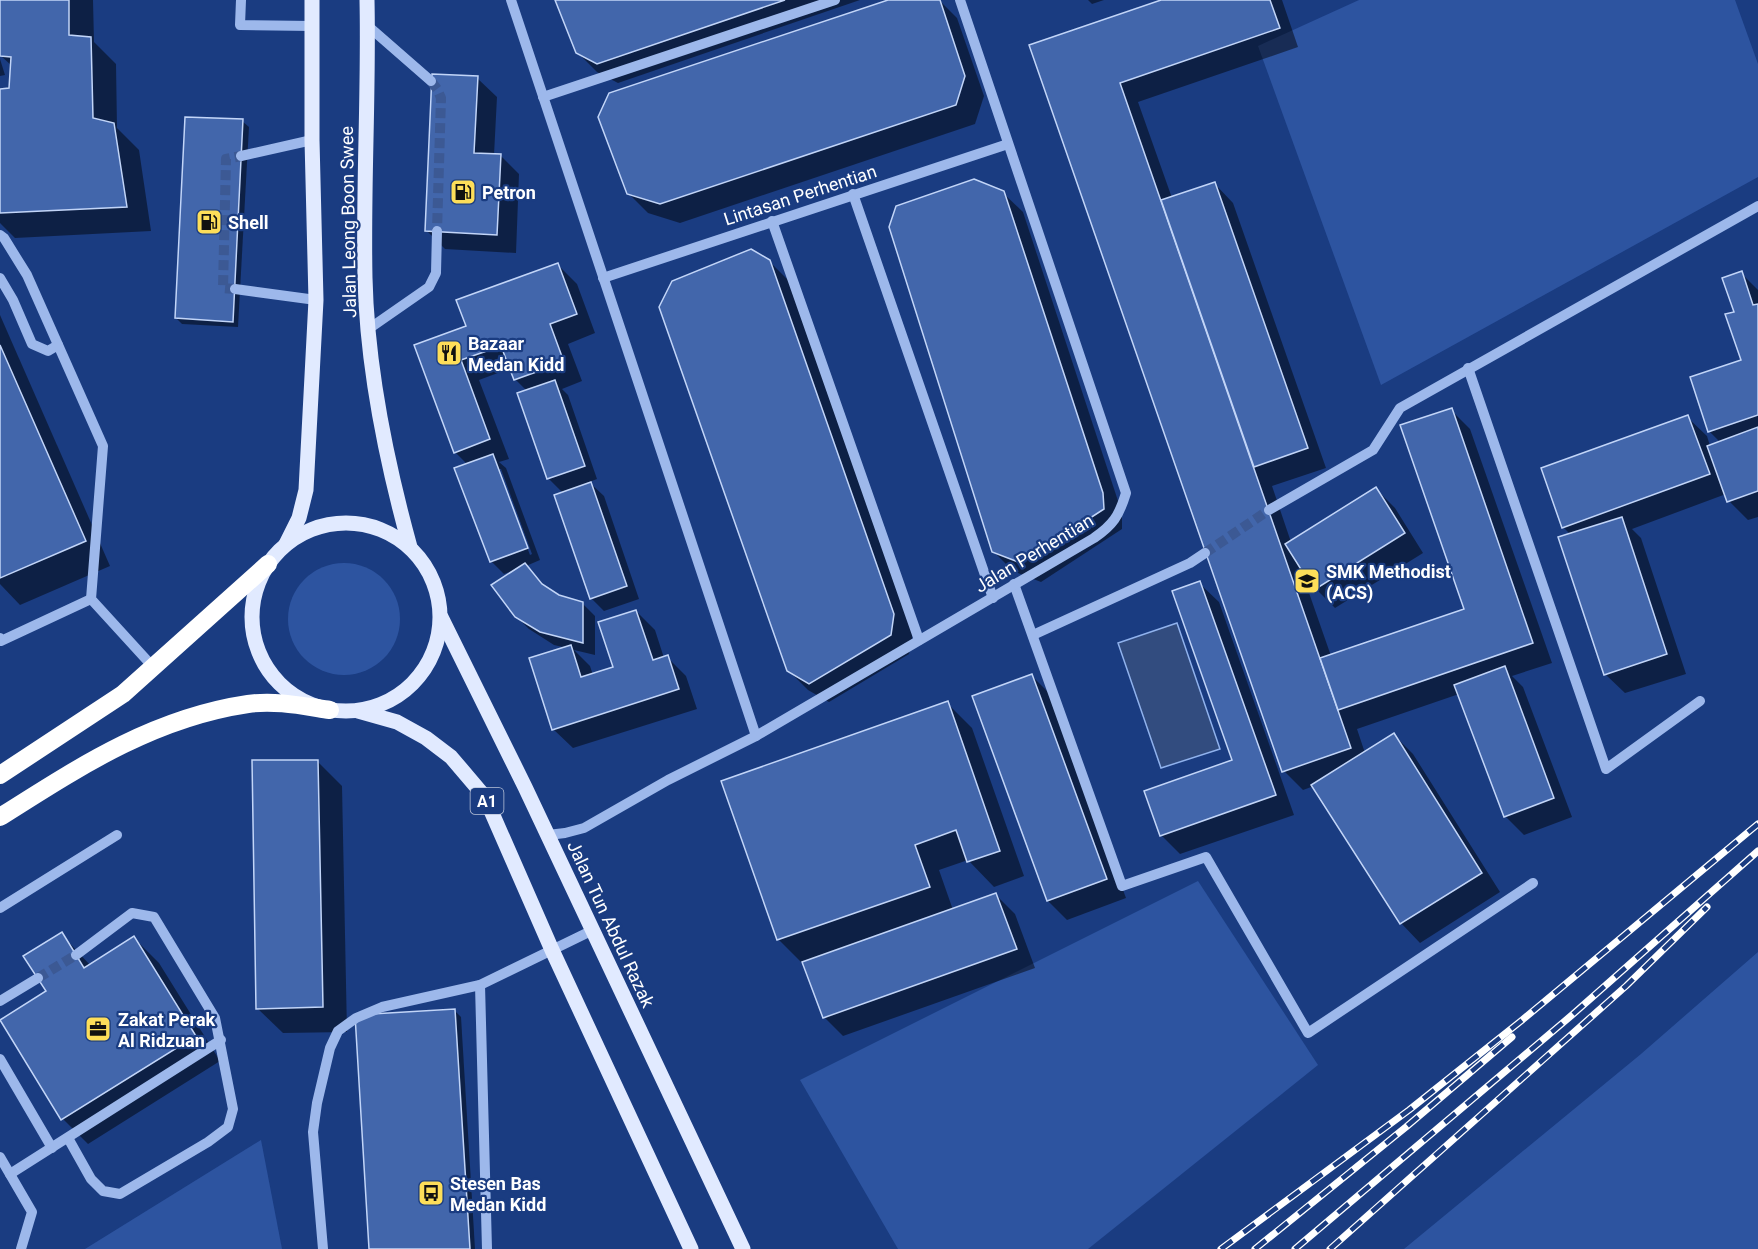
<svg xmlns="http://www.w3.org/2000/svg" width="1758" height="1249" viewBox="0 0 1758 1249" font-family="Roboto,sans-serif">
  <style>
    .green { fill: #2d54a0 }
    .water { fill: #324c7f; stroke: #90b2ed; stroke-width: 1.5 }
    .shadow { fill: #0007; fill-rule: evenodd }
    .building { fill: #4266ab; stroke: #c2d5f8; stroke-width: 1.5 }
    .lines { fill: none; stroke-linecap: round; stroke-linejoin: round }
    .minor-tunnel { stroke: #3c5994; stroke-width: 10; stroke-dasharray: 10 5; stroke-linecap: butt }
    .minor { stroke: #9db8eb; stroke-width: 10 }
    .major { stroke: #e1eaff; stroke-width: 15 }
    .highway { stroke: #fff; stroke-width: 18 }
    .rail-casing { stroke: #fff; stroke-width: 7 }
    .rail { stroke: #1a3c81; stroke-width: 4.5; stroke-dasharray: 14; stroke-linecap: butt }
    .labels { text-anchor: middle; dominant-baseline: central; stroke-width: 4.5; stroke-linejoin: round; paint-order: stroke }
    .shield { fill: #1a3c81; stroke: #bac4d9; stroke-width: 1.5 }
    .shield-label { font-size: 16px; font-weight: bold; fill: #fff }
    .poi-label { font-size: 18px; font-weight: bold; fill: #fff; stroke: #1a3c81; text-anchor: start }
    .street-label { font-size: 18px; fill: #fff; stroke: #1a3c81 }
  </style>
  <rect width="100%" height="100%" fill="#1a3c81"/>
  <g class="green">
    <path d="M1359,0H1735L1758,64V177L1381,385L1258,46Z"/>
    <circle cx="344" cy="619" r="56"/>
    <path d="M1198,881L1318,1065L1088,1249H898L800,1080Z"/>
    <path d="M1758,952V1249H1404L1641,1054Z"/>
    <path d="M261,1140L282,1249H85Z"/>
  </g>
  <path class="water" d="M1177,623L1220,749L1161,768L1118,643Z"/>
  <g class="shadow">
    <path d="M0,0H93L94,42L116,64L117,128L139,150L151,231L15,238L0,223V90L10,89L12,66L0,55Z"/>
    <path d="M556,0H860L618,83L597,72L577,52Z"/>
    <path d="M892,0H939L957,18L984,96L975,124L680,223L648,213L628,193Z"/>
    <path d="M1088,0H1104L1092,4Z"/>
    <path d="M1165,0H1282L1298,47L1138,102L1172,198L1214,183L1233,203L1326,468L1272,486L1291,542L1376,489L1395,508L1423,553L1335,608L1316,589L1300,567L1331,656L1466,610L1451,410L1470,429L1552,663L1512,676L1523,687L1572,817L1524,835L1505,816L1459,694L1357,729L1365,753L1394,735L1413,754L1500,892L1420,943L1401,923L1314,786L1303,790L1284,771L1031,46Z"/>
    <path d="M0,59L5,75L0,76Z"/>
    <path d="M477,78L497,97L494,155H500L519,174L516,253L445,249L426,230Z"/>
    <path d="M242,121L249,127L238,327L182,324L176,318Z"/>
    <path d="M1003,193L1023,212L1122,513V529L1041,582L1013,571L993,551Z"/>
    <path d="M769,261L789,281L913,634L909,654L829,702L808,690L788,670Z"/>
    <path d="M558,265L577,284L595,333L568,344L582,381L562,389L568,395L597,479L589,482L604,496L639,599L604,611L591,598L563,493L548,478L527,391L515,379L511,368L479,380L509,459L499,462L506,468L540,560L526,566L546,588L558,596L582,603L595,616V655L574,650L590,666L593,675L615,668L636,611L655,630L664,658L667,657L686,676L697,709L573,748L553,729L567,648L554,645L529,629L516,616L515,570L504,574L491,561L468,465L455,452L416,346L468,327ZM497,469H501L532,554L530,555Z"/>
    <path d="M1741,273L1758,290V517L1748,520L1729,501L1726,494L1632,529L1641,538L1686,674L1625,693L1605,674L1571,535L1563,527L1687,417L1707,436L1710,446L1720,442L1709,431L1742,361L1736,313Z"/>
    <path d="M0,315L110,566L20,605L0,584Z"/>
    <path d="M1199,583L1219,602L1294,815L1180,854L1161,835L1234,761Z"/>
    <path d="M1032,676L1051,695L1126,898L1067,920L1048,901Z"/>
    <path d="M947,703L972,728L1024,876L994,887L968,860L939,870L953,910L996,895L1015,914L1035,968L843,1036L824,1017L804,965L779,940L723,782Z"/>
    <path d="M317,761L342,786L347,1032L283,1033L257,1008Z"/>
    <path d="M61,934L90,965L134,938L159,963L220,1061L88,1144L63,1119L1,1021L48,992Z"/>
    <path d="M455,1011L461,1017L475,1249H370Z"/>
  </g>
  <g class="building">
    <path d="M0,0H69V35L91,37L93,118L114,123L127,207L0,213V89L9,88L11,57L0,56Z"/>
    <path d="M555,0H785L597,64L576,53Z"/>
    <path d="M888,0H940L965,76L956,105L660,204L627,194L598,117L609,93Z"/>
    <path d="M1161,0H1270L1280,28L1120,83L1351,748L1282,772L1029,45Z"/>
    <path d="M432,74L478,76L474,153L501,154L497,235L425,231Z"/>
    <path d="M185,117L243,119L233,322L175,318Z"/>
    <path d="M974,179L1004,191L1103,493L1104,509L1021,563L992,552L889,227L896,206Z"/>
    <path d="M1215,182L1308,448L1254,467L1161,200Z"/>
    <path d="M751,249L770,260L894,614L891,635L809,684L787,671L659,307L672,281Z"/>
    <path d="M558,263L577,314L550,324L564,362L514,380L501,346L461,360L490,439L454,453L414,345L466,326L456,300Z"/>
    <path d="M1742,271L1753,305L1758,304V415L1708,432L1690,377L1741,360L1725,314L1734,312L1722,278Z"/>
    <path d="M0,345L86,541L0,578Z"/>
    <path d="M555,380L585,466L547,479L517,393Z"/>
    <path d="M1452,408L1533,643L1338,710L1320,658L1464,609L1400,425Z"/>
    <path d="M1688,415L1710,474L1562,528L1541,468Z"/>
    <path d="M1758,427V491L1727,502L1707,446Z"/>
    <path d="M493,454L528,548L490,562L454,468Z"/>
    <path d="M591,482L627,586L590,599L554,495Z"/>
    <path d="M1376,487L1405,533L1314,590L1285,544Z"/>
    <path d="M1622,517L1667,654L1604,675L1558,537Z"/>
    <path d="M525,563L542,584L559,595L583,602V643L540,632L515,617L491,585Z"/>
    <path d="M1200,581L1276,795L1160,836L1144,791L1232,760L1172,591Z"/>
    <path d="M636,610L653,660L668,655L679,689L552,730L529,658L571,645L581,677L613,667L598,622Z"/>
    <path d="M1505,666L1554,798L1504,817L1454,685Z"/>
    <path d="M1032,674L1107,879L1047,901L972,696Z"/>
    <path d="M948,701L1000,851L967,862L956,830L915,845L930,887L777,940L721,781Z"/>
    <path d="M1394,733L1482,873L1400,924L1311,785Z"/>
    <path d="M252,760H318L323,1007L256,1009Z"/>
    <path d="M996,893L1017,949L823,1018L802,962Z"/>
    <path d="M62,932L84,968L134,936L196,1036L61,1120L0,1020L46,991L23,956Z"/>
    <path d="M455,1009L470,1249H369L355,1015Z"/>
  </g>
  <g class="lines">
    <g class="minor-tunnel">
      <path d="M431,81L437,89L441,98L437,231"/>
      <path d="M235,289L223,288L226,159L241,156"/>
      <path d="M1205,553L1269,510"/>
      <path d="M38,978L76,955"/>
    </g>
    <g class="minor">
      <path d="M241,0L240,25L312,26"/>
      <path d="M511,0L756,736"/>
      <path d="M368,26L431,81"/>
      <path d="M543,97L835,0"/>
      <path d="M241,156L312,140"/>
      <path d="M853,194L993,598"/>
      <path d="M772,221L919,640"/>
      <path d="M0,235L4,238L27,275L103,446L91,599L154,668"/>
      <path d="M0,278L13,300L32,344L48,351L58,345"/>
      <path d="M603,278L1008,144"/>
      <path d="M235,289L316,300"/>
      <path d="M370,328L429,287L436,273L437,231"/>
      <path d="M1468,368L1606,769L1700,701"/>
      <path d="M1269,510L1373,450L1400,408L1758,206"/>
      <path d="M1014,584L1122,886L1206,857L1308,1033L1533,883"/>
      <path d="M1033,635L1190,563L1205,553"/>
      <path d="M0,638L1,641L91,599"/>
      <path d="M548,835L565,833L584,828L668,780L756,736L1094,538C1113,525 1119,516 1126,493L960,0"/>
      <path d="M0,908L117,835"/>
      <path d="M480,985L487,1249"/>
      <path d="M0,1001L38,978"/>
      <path d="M0,1059L52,1148"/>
      <path d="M68,1138L91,1179L103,1191L120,1194L208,1142L228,1127L233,1109L215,1018L154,917L132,913L76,955"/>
      <path d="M0,1157L32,1212L21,1249"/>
      <path d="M10,1174L221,1040"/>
      <path d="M323,1249L313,1132L317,1103L330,1048L338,1031L356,1018L382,1007L480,985L593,930"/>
    </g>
    <g class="major">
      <path d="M367,0C369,93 363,185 365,278C367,369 386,460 410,547"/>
      <circle cx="346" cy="617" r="94"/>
      <path d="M286,544L299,518L306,490L316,300L312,140V0"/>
      <path d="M441,617L525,787L743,1249"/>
      <path d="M358,711L397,722L426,738L451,757L485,797L552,950L691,1249"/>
    </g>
    <g class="highway">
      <path d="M0,775L123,694L268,564"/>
      <path d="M0,817C79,767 153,718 248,704C275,700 303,706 330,710"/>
    </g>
    <g class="rail-casing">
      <g id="rail">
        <path d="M1221,1249L1409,1110L1521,1021L1758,824"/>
        <path d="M1255,1249L1406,1127L1512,1037"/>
        <path d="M1295,1249L1572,1015L1758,851"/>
        <path d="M1330,1249L1626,986L1707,907"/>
      </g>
    </g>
    <use href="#rail" class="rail"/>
  </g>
  <defs>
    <g id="fuel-square" transform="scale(1.35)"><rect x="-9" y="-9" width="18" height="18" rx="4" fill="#fdde59" stroke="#1a3c81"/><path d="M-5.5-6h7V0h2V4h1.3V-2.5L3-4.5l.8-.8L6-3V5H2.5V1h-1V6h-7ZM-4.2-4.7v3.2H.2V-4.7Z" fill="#111"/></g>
    <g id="restaurant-square" transform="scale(1.35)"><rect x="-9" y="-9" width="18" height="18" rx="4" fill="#fdde59" stroke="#1a3c81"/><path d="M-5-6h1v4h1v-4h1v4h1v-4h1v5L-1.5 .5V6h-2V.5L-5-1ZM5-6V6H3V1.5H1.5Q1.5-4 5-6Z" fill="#111"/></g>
    <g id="school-square" transform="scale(1.35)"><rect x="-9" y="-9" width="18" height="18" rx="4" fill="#fdde59" stroke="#1a3c81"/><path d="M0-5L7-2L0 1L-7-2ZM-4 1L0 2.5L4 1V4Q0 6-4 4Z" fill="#111"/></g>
    <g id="office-square" transform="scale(1.35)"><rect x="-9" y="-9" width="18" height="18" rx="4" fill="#fdde59" stroke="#1a3c81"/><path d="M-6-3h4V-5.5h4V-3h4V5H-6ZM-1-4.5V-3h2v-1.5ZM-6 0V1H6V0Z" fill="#111"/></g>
    <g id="bus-square" transform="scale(1.35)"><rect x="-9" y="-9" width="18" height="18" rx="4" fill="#fdde59" stroke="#1a3c81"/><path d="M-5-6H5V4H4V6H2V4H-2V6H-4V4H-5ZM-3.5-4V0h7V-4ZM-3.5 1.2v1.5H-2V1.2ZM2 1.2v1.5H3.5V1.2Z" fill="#111"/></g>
  </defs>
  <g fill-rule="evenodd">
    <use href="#fuel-square" x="463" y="192"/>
    <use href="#fuel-square" x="209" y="222"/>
    <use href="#restaurant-square" x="449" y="353"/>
    <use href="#school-square" x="1307" y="581"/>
    <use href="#office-square" x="98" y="1029"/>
    <use href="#bus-square" x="431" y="1193"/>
  </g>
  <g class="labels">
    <rect class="shield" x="470.5" y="788" width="33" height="26" rx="4.5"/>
    <g class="shield-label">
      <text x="487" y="801">A1</text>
    </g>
    <g class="poi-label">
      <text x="482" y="192">Petron</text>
      <text x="228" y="222">Shell</text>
      <text x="468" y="343">Bazaar<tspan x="468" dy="21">Medan Kidd</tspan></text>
      <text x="1326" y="571">SMK Methodist<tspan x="1326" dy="21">(ACS)</tspan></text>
      <text x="118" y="1019">Zakat Perak<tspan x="118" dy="21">Al Ridzuan</tspan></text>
      <text x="450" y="1183">Stesen Bas<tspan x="450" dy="21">Medan Kidd</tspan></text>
    </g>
    <g class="street-label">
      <text transform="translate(800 195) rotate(-18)">Lintasan Perhentian</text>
      <text transform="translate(348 222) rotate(-91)">Jalan Leong Boon Swee</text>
      <text transform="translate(1034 553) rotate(-31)">Jalan Perhentian</text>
      <text transform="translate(611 924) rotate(65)">Jalan Tun Abdul Razak</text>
    </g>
  </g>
</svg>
